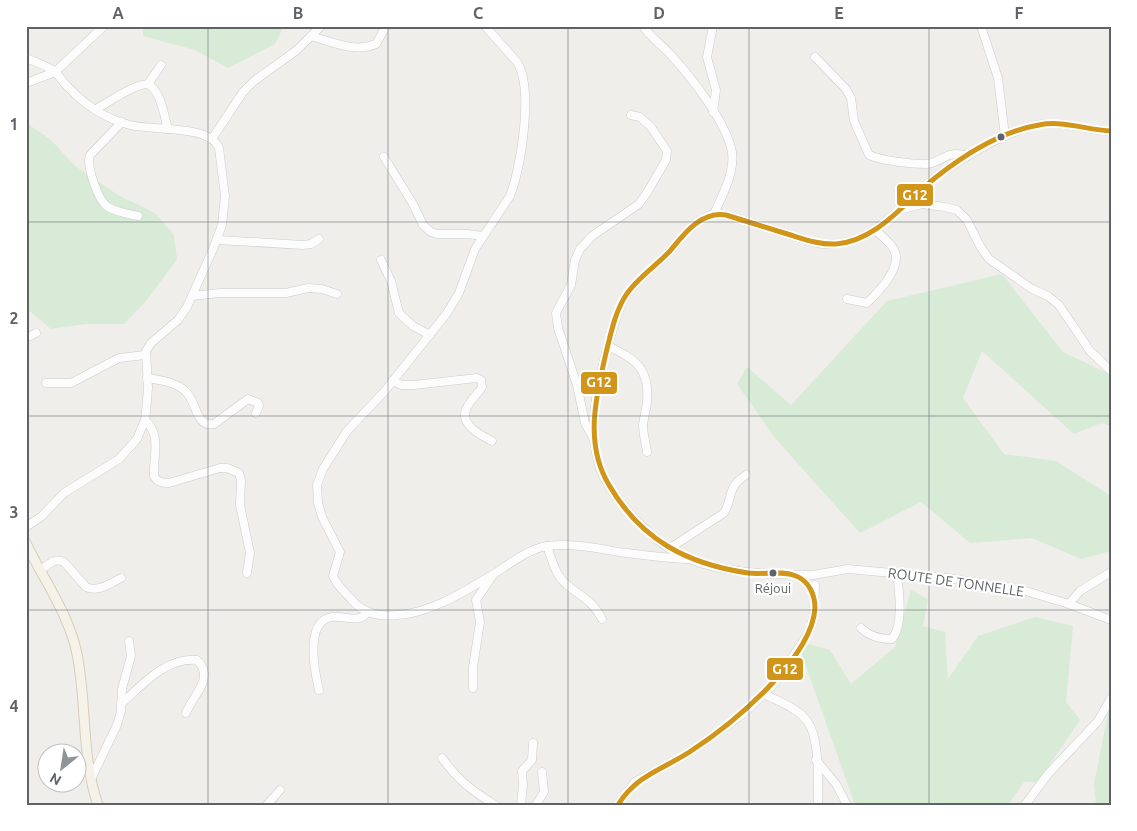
<svg xmlns="http://www.w3.org/2000/svg" width="1137" height="831" viewBox="0 0 1137 831" font-family="Ubuntu,sans-serif">
  <style>
    .green { fill: #d8ebd6 }
    .lines { fill: none; stroke-linecap: round; stroke-linejoin: round }
    .minor-casing { stroke: #cbcccc; stroke-width: 9 }
    .major-casing { stroke: #d7ceb8; stroke-width: 11 }
    .minor { stroke: #fdfcfc; stroke-width: 8 }
    .major { stroke: #f4f2e9; stroke-width: 9 }
    .bus-1-casing { stroke: #fff; stroke-width: 9 }
    .bus-1 { stroke: #d1951a; stroke-width: 5 }
    .grid { fill: none; stroke: #5f6368; stroke-width: 1; stroke-opacity: 0.55 }
    .bus-dot { fill: #5f6368; stroke: #fff; stroke-width: 2 }
    .labels { text-anchor: middle; dominant-baseline: central; stroke-width: 4.5; stroke-linejoin: round; paint-order: stroke }
    .bus-label { font-size: 13px; fill: #5f6368; stroke: #fff }
    .street-label { font-size: 14px; fill: #5f6368; stroke: #fff }
    .line-badge { stroke: #fff; stroke-width: 2 }
    .badge-label { font-size: 14px; text-anchor: middle; font-weight: bold; fill: #fff }
    .neatline { fill: none; stroke: #5f6368; stroke-width: 2 }
    .grid-label { font-size: 16px; text-anchor: middle; font-weight: bold; fill: #5f6368 }
  </style>
  <rect width="100%" height="100%" fill="#efeeea"/>
  <g class="green">
    <path d="M143,26H284L275,44L228,68L195,50L143,36Z"/>
    <path d="M26,123L50,139L75,166L118,195L155,213L174,235L177,259L147,300L124,324H86L51,329L26,308Z"/>
    <path d="M1002,274L1063,352L1111,375V426L1101,423L1074,434L982,351L963,398L1004,454L1056,461L1111,496V551L1081,559L1032,538L970,543L921,502L860,533L775,438L737,384L747,367L791,405L887,301Z"/>
    <path d="M911,590L928,599L923,626L945,632L948,679L978,636L1035,617L1073,626L1066,702L1080,720L1038,782H1024L1008,805H855L797,641L830,650L851,684L895,647Z"/>
    <path d="M26,684L29,688V748L26,754Z"/>
    <path d="M1111,698V805H1096L1094,784Z"/>
  </g>
  <g class="lines">
    <g class="minor-casing">
      <g id="minor">
        <path d="M485,26L517,62C534,89 521,167 510,196L475,249L459,293L447,313L384,392L347,431L323,469L317,485L318,503L322,517L340,552L333,576C337,586 345,592 352,600C363,613 379,617 397,615C432,613 467,590 497,572C512,562 529,549 547,546C571,543 596,548 619,552C642,555 664,558 687,559"/>
        <path d="M643,26C650,37 662,45 670,54C691,77 726,121 732,152C735,173 722,196 714,214"/>
        <path d="M981,26L998,78L1005,136"/>
        <path d="M311,36C332,42 355,53 376,44L386,26"/>
        <path d="M815,57L846,89L851,98L854,121L869,155C884,161 910,164 926,164C944,163 945,149 967,156"/>
        <path d="M26,58C35,62 46,65 54,71C60,76 63,83 69,88C85,105 107,119 130,125C152,131 209,124 219,148L225,196L222,225L213,249L187,307L178,320L151,343L146,351L148,388L146,412L145,420L137,439L119,459L64,493L42,516L26,527"/>
        <path d="M26,83L55,72L104,26"/>
        <path d="M148,84L161,65"/>
        <path d="M96,109C106,104 142,78 151,86C162,96 164,116 168,129"/>
        <path d="M713,112L716,90L707,57L713,26"/>
        <path d="M122,122L90,155C86,165 98,201 108,207C116,212 129,214 138,216"/>
        <path d="M212,139L243,92L254,81L297,50L321,26"/>
        <path d="M384,157L413,204L423,225L431,232L437,234H467L483,236"/>
        <path d="M898,210L922,204L945,207L957,210L967,220L980,246L989,259L1032,289L1048,296L1059,305L1090,351L1111,371"/>
        <path d="M218,240L303,245L311,244L319,239"/>
        <path d="M381,260L391,281L399,313L413,326L430,335"/>
        <path d="M192,296L220,293H286L308,288L322,289L337,294"/>
        <path d="M847,299L867,303C878,292 895,275 896,259C897,247 883,237 875,230"/>
        <path d="M26,338L36,333"/>
        <path d="M608,346C635,359 650,368 647,402C646,410 644,417 643,425C643,434 646,444 647,452"/>
        <path d="M147,378C159,380 176,382 185,391C197,400 195,428 214,424L248,399L258,403L259,406L256,413"/>
        <path d="M392,381L402,385H414L477,378L481,380L482,387C478,394 469,401 466,410C460,425 482,436 492,441"/>
        <path d="M46,383H71L119,358L145,355"/>
        <path d="M145,420C162,436 153,455 154,476C157,482 162,483 169,483L220,468H227L239,473L241,480L240,505L250,553L247,573"/>
        <path d="M594,440L585,423L577,385L558,328L556,313L571,285L575,260L580,249L592,236L639,204L648,191L666,160L667,151L651,127L640,117L631,115"/>
        <path d="M547,546C551,557 554,571 562,580C578,597 590,596 602,619"/>
        <path d="M670,548L724,513C734,496 726,488 746,475"/>
        <path d="M40,570C48,565 55,557 64,562L86,587C97,593 111,583 121,578"/>
        <path d="M809,575C769,574 727,574 689,559C671,552 653,537 640,524C626,510 607,488 600,468C587,429 597,387 607,349C612,332 616,314 624,299C632,283 654,268 666,255C678,243 697,216 715,214C718,214 723,214 726,215L816,243C872,252 897,206 937,176C966,156 997,136 1032,126C1059,118 1084,131 1111,131"/>
        <path d="M813,575L848,569L947,578L1019,589L1069,604L1111,620"/>
        <path d="M796,576L806,582L814,595"/>
        <path d="M1069,604L1080,591L1111,572"/>
        <path d="M861,628C869,636 881,639 892,639C904,625 899,590 897,573"/>
        <path d="M473,688V667L480,622L476,600L493,575"/>
        <path d="M319,690C314,669 303,613 339,617C352,618 359,622 368,612"/>
        <path d="M764,694C777,701 798,708 807,721C820,737 818,784 818,805"/>
        <path d="M121,704C142,685 166,657 197,660C216,678 192,696 186,713"/>
        <path d="M442,758C459,781 471,790 495,805"/>
        <path d="M816,760L836,784L847,805"/>
        <path d="M91,779L117,725L121,711L122,689L131,656L129,641"/>
        <path d="M267,805L280,790"/>
        <path d="M521,805L523,785L522,771L532,760L533,743"/>
        <path d="M536,805L544,792L542,772"/>
        <path d="M618,805L635,782L685,755L703,743L745,712L773,685L806,637L811,627L814,614L815,585"/>
        <path d="M1025,805L1048,774L1098,721L1111,698"/>
      </g>
    </g>
    <g class="major-casing">
      <path id="major" d="M26,543C43,579 69,614 77,654C87,703 81,756 98,805"/>
    </g>
    <use href="#minor" class="minor"/>
    <use href="#major" class="major"/>
    <g class="bus-1-casing">
      <path id="bus-1" d="M618,805C636,775 664,769 691,751C731,725 812,659 815,608C815,595 809,581 796,576C782,570 764,575 748,573C687,564 641,540 609,485C584,444 596,396 606,353C611,333 615,312 626,295C637,278 656,266 670,251C684,234 701,211 726,215C745,221 765,227 784,233C801,238 818,245 836,244C877,241 905,202 935,178C964,155 1002,131 1039,125C1063,120 1087,130 1111,131"/>
    </g>
    <use href="#bus-1" class="bus-1"/>
  </g>
  <path class="grid" d="M208,26V805M388,26V805M568,26V805M749,26V805M929,26V805M26,222H1111M26,416H1111M26,610H1111"/>
  <g class="bus-dot">
    <circle cx="1001" cy="137" r="4.5"/>
    <circle cx="773" cy="573" r="4.5"/>
  </g>
  <g class="labels">
    <g class="bus-label">
      <text x="773" y="588">Réjoui</text>
    </g>
    <g class="street-label">
      <text transform="translate(956 582) rotate(8)">ROUTE DE TONNELLE</text>
    </g>
  </g>
  <g class="line-badge">
    <rect x="896" y="183" width="38" height="24" rx="5" fill="#d1951a"/>
    <rect x="580" y="371" width="38" height="24" rx="5" fill="#d1951a"/>
    <rect x="766" y="657" width="38" height="24" rx="5" fill="#d1951a"/>
  </g>
  <g class="badge-label">
    <text x="915" y="200">G12</text>
    <text x="599" y="387">G12</text>
    <text x="785" y="674">G12</text>
  </g>
  <rect width="1137" height="831" fill="none" stroke="#ffffff" stroke-width="55"/>
  <g transform="translate(62 768) rotate(210)"><circle r="24" fill="#ffffff" stroke="#bfc1c3"/>
  <path d="M0-4L9 19L0 12L-9 19Z" fill="#919496"/>
  <text y="-8" font-size="14" font-weight="bold" text-anchor="middle" fill="#5f6368">N</text>
  </g>
  <rect x="28" y="28" width="1082" height="776" class="neatline"/>
  <g class="grid-label">
    <text x="118" y="19">A</text>
    <text x="298" y="19">B</text>
    <text x="478" y="19">C</text>
    <text x="659" y="19">D</text>
    <text x="839" y="19">E</text>
    <text x="1019" y="19">F</text>
    <text x="14" y="130">1</text>
    <text x="14" y="324">2</text>
    <text x="14" y="518">3</text>
    <text x="14" y="712">4</text>
  </g>
</svg>
